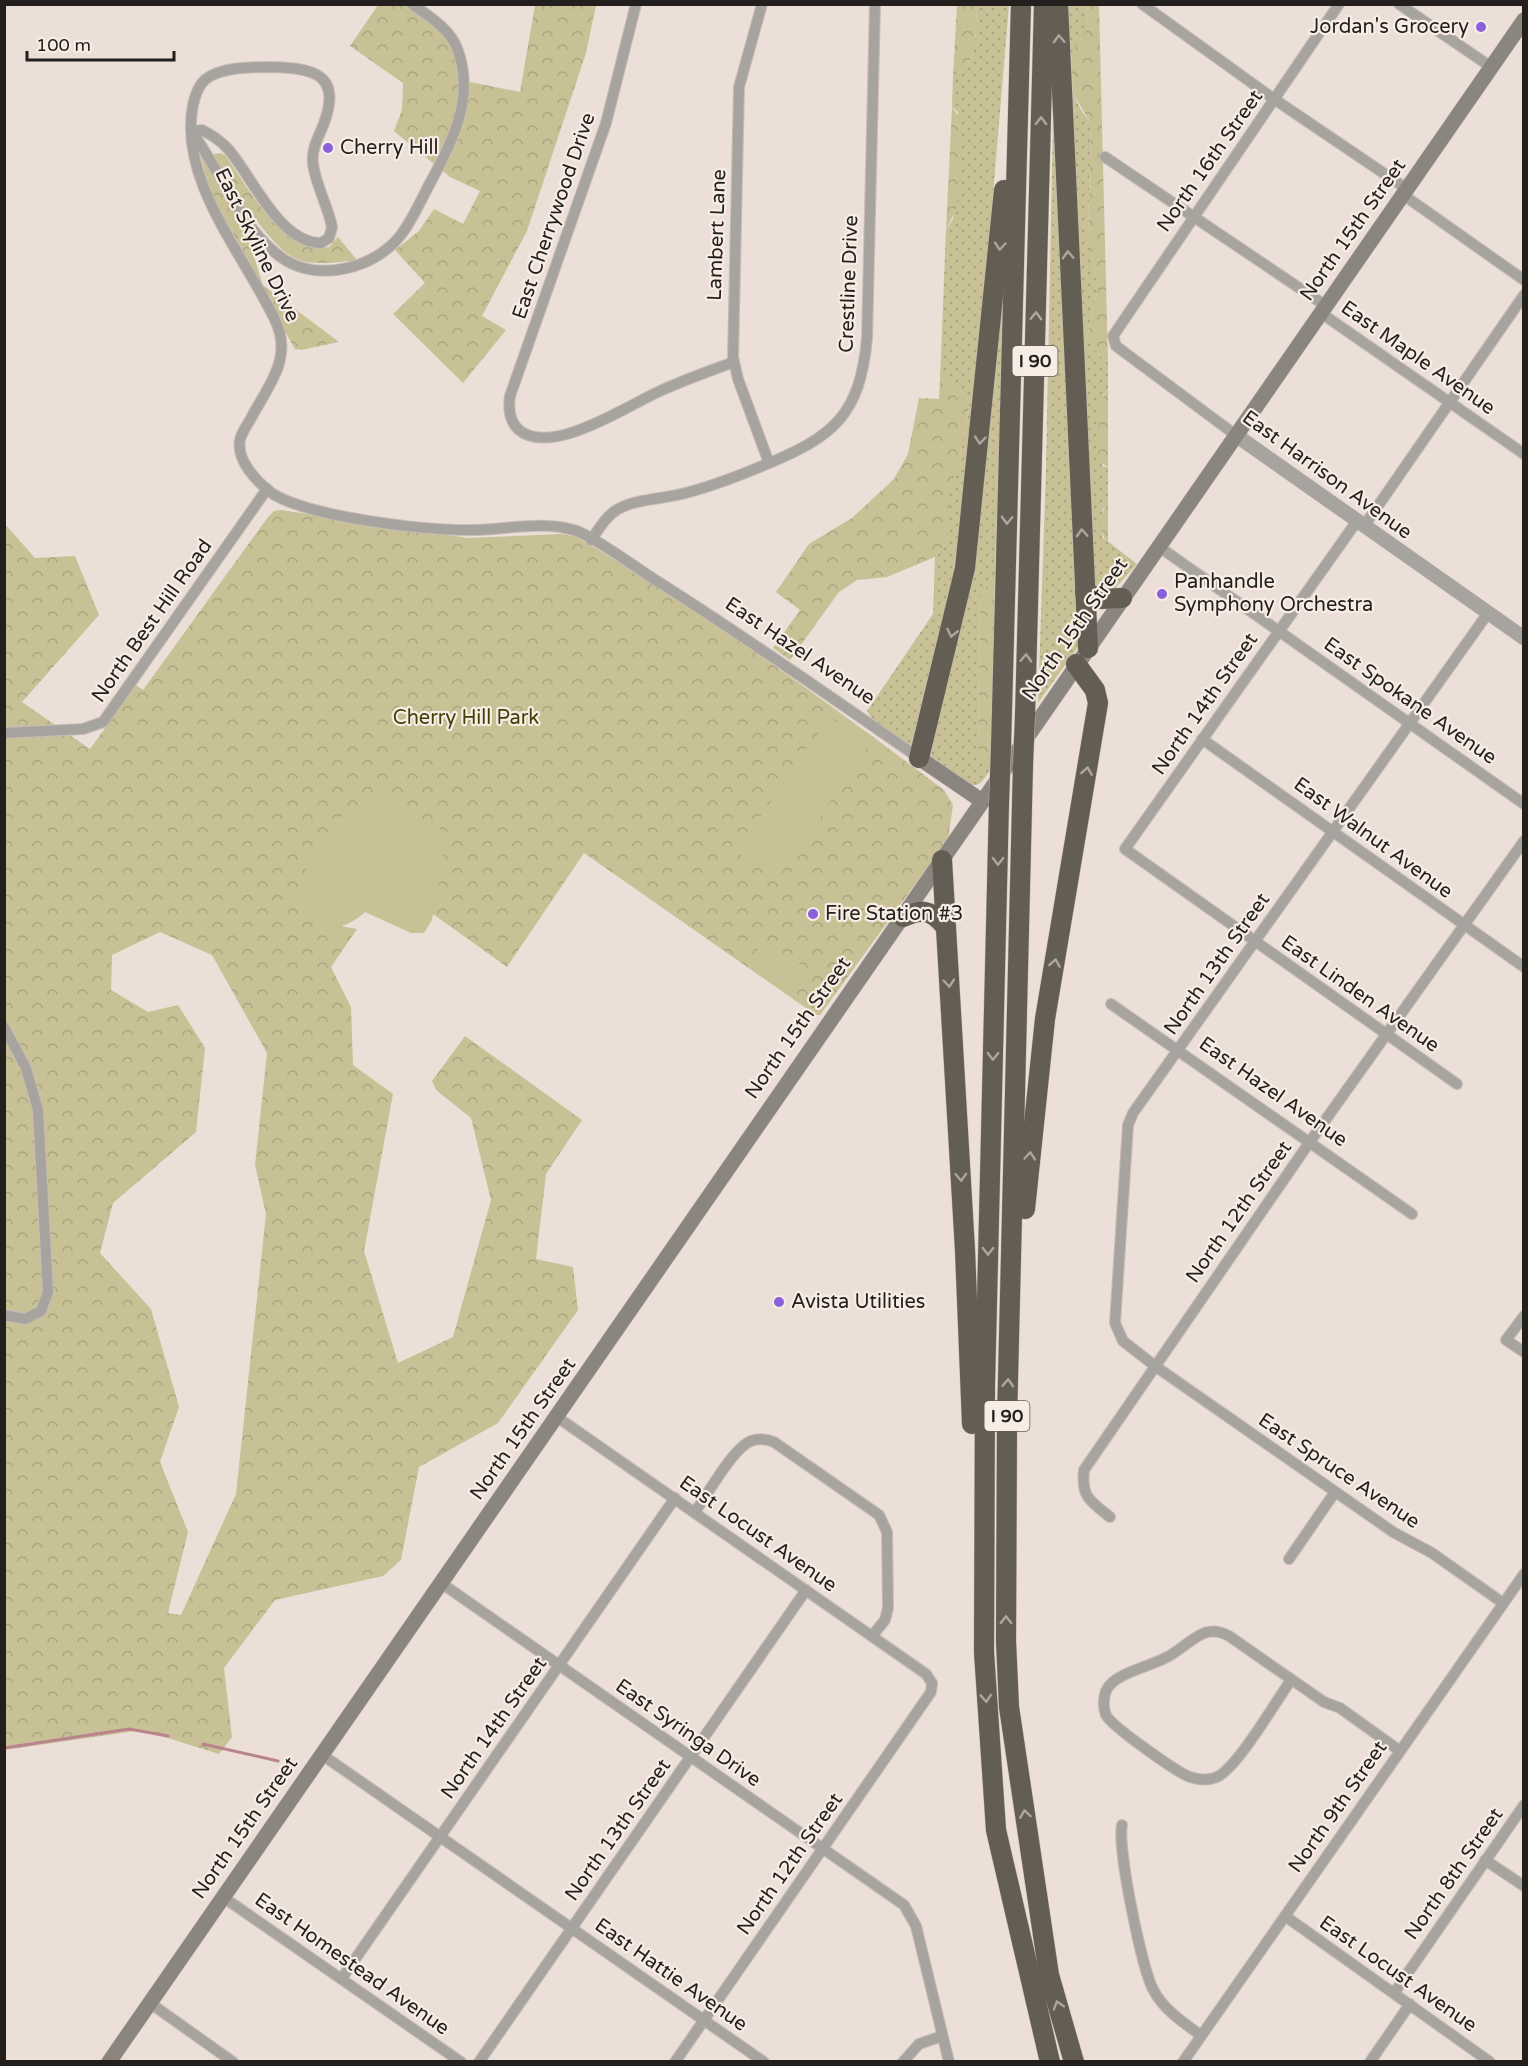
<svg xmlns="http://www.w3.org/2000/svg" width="1528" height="2066" viewBox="0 0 1528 2066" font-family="'Varela Round',sans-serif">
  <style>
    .grass { fill: url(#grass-dots) }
    .forest { fill: url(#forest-crowns); fill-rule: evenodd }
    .pitch { fill: #c7c195 }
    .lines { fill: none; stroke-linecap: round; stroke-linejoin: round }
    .stream { stroke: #ba848d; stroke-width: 3 }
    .minor-casing { stroke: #c7bcb6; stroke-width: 12 }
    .tertiary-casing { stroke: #c7bcb6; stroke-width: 15 }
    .secondary-casing { stroke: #c7bcb6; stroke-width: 16 }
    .motorway-casing { stroke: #c7bcb6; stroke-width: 21 }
    .minor { stroke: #a7a49f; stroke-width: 10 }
    .tertiary { stroke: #a7a49f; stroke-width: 14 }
    .secondary { stroke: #8a857f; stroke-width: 15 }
    .motorway { stroke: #635d54; stroke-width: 20 }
    .motorway-bridge-casing { stroke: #c7bcb6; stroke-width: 21; stroke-linecap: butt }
    .motorway-bridge { stroke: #635d54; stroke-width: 20 }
    .oneway { stroke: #aea59c }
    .poi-dot { fill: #895fda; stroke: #f8ede5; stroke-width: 2 }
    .labels { text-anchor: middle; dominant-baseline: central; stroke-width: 4.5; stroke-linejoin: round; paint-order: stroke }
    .shield { fill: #f8ede5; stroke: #635d58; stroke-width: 1.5 }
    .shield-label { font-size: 18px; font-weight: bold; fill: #231f1c }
    .poi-label { font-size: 20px; fill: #231f1c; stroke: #f8ede5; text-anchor: start }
    .street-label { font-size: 20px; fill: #231f1c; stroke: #f8ede5 }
    .park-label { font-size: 20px; fill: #443e07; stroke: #f8ede5 }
  </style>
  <defs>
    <pattern id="grass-dots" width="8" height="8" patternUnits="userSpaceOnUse" patternTransform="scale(1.5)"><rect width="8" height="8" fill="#c7c195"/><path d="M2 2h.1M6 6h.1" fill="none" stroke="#aba580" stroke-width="1.8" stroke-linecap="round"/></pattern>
    <pattern id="forest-crowns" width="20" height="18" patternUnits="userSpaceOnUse" patternTransform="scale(1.5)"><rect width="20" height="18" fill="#c7c195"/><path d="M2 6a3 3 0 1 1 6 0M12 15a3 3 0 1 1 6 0" fill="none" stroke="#aba580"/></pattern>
  </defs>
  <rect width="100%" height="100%" fill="#ebdfd8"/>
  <g class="grass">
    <path d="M977,5H1009L965,526L913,748L873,720L867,711L933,614L935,557L947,541L950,521V488L959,465L969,408L967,397L950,381L940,379L946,230L953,219L958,112L952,107L953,76C980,68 975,28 977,5Z"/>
    <path d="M1064,5H1086L1087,29L1071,54L1073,94L1081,110L1091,123L1088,235L1098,288L1087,337L1094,350L1108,363V390L1103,395L1102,466L1108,467V503L1102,510V537L1137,564L1111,593L1091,586Z"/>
    <path d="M1053,120L1056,129L1080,644L1038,703L1046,468Z"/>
    <path d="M1001,294L1004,304L995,570L980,599L978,747L992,768C988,773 984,780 980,783C968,793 941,766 931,759V740Z"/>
  </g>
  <g class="forest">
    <path d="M378,5C386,5 399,2 407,5C437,18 458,48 460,80L520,92L535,5H596L586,53L527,231L482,316L506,330L463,383L393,314L425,283L395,250L419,231L434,209L463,224L480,191L450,177L394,131L402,110L403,83L350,46Z"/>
    <path d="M957,5H977C975,28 980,68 953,76Z"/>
    <path d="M1086,5H1099L1108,363L1094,350L1087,337L1098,288L1088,235L1091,123L1073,94L1071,53L1087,29Z"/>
    <path d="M952,107L961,120L957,207L946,230Z"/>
    <path d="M220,153L225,155C250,190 280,251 329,247L338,237L357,260C296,268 290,263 253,216L245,228L263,285L339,342L301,350L295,349L292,344L210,193L201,157Z"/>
    <path d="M940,379L950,381L967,397L969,408L959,465L950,488V521L947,541L935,557L887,577L857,580L839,592L790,660L773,648L800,610L776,592L809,544L852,518L894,479L908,454L919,398L939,399Z"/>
    <path d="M1108,390V467L1098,461L1099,402Z"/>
    <path d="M1108,503V543C1098,532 1098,514 1108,503Z"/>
    <path d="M281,510L468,538L562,534L577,537C705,613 826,701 944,790L953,805L948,839L820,1015H816L584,853L507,967L363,864L319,922L357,929L331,967L351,1007L353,1065L393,1094L364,1251L398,1363L453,1337L491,1200L471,1118L436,1090L432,1081L465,1036L582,1120L546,1174L536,1259L573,1267L578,1310L498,1423L419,1467L401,1560L383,1576L275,1600L224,1668L232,1737L219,1754L142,1730L5,1750L4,523L35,558L75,556L99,615L22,702L90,749L136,685L143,690L268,517L274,511ZM160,932L212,955L267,1053L255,1165L266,1214L236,1494L181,1615L168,1613L188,1532L160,1462L179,1407L151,1309L100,1253L113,1203L196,1132L205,1048L178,1005L148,1012L111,990L112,955Z"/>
    <path d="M995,570L992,768L981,760L978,747L980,599Z"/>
  </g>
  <g class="pitch">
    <path d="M829,717L869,745L777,880L736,852Z"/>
    <path d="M378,795L410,817L448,832L432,920L424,933H411L365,912C348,928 321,937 305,913C297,901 302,880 306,867C312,849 339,822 350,806L366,810Z"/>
    <path d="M764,940L802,966L788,986L750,961Z"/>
  </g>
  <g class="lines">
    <g class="stream">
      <path d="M203,1744L278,1761"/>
      <path d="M4,1748L129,1729L168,1736"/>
    </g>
    <g class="minor-casing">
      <g id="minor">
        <path d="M412,4C428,16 449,28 457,48C476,97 452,143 429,185C420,202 412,221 400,236C375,268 320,282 285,260C241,231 222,173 192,132L202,130C212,135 221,141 228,149C252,176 279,243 321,243L329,238L332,227C328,206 316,186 313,164C311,148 319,137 324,123C343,72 310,68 270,67C252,67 221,67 206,79C198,85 195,96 193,105C178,180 245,256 275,320C294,359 267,387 250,420C247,425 241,434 240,440C236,461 258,483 273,494C311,517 421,530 467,530C501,531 543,519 577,531C598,539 636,568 657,581C746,637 832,698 919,758"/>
        <path d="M636,4L606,123L510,396C508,409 509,421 519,430C552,457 628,405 660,391C684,380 709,371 734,362"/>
        <path d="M762,4L739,87L733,357L738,379L769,463"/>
        <path d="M1142,4L1274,99L1407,189"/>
        <path d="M1399,4L1491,67"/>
        <path d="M1105,157L1326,306"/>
        <path d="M1402,194L1524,280"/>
        <path d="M1321,313L1524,454"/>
        <path d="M1237,436L1116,346L1113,336L1339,4"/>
        <path d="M1357,521L1125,849L1457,1084"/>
        <path d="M1364,526L1524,295"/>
        <path d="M591,540C599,529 606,516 618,509C638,498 668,499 689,492C716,485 741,475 767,464C834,436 860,415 867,338L875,4"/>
        <path d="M1158,546L1524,804"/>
        <path d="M1488,613L1133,1113L1128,1125L1115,1323L1123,1341L1155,1366L1393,1532L1432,1553L1503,1603"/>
        <path d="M4,733L83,729L103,722L267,489"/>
        <path d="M1202,739L1524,967"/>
        <path d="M1111,1004L1412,1214"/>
        <path d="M4,1027L26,1068L38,1110L48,1292L41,1311L25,1319L4,1315"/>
        <path d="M1524,1316L1506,1340L1524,1352"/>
        <path d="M557,1417L926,1674L932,1683L931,1692L675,2062"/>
        <path d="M695,1512C707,1495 733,1448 751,1441C759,1438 767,1439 774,1442L879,1515L887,1532L888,1608L885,1620L872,1636"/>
        <path d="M1110,1517C1090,1501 1081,1497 1084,1470L1309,1143L1524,841"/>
        <path d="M1289,1559L1335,1492"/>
        <path d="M441,1583L904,1905L916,1926L949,2062"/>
        <path d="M1291,1680C1276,1701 1238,1767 1217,1777C1208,1781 1199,1780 1190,1777C1178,1773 1111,1726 1106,1715C1103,1708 1103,1696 1107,1689C1117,1671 1154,1667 1174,1653C1193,1641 1205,1623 1229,1636L1324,1702L1340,1708L1400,1751"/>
        <path d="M321,1754L764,2062"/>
        <path d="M1122,1825C1117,1847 1142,1971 1154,1991C1164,2010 1183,2022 1200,2035"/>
        <path d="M1485,1860L1524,1886"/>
        <path d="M223,1897L461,2062"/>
        <path d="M1285,1916L1490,2062"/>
        <path d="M342,1978L675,1498"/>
        <path d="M1394,1993L1524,1805"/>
        <path d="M150,2003L233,2062"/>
        <path d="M479,2062L806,1590"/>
        <path d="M903,2062L919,2044L942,2036"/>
        <path d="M1183,2062L1524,1574"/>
        <path d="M1370,2062L1410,2004"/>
      </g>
    </g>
    <g class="tertiary-casing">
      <path id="tertiary" d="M1237,436L1524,638"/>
    </g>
    <g class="secondary-casing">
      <g id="secondary">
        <path d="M919,758L982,801"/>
        <path d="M109,2062L1524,20"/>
      </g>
    </g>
    <g class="motorway-casing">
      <g id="motorway">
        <path d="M1058,4L1088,648"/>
        <path d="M1085,592L1100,599L1122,598"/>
        <path d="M1025,716L1044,4"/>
        <path d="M1001,747L1021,4"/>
        <path d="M919,758L965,568L1004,190"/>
        <path d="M1023,764L1007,1420L1006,1641L1009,1707L1049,1975L1074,2062"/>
        <path d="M999,803L985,1384L984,1652L996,1830L1050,2062"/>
        <path d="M942,860L965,1250L972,1424"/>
        <path d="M903,917C922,909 930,909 944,925"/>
        <path d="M1025,1209L1045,1019L1098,703L1095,690L1076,664"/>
      </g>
    </g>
    <use href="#minor" class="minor"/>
    <use href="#tertiary" class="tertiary"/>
    <use href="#secondary" class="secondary"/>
    <use href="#motorway" class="motorway"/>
    <g class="motorway-bridge-casing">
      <g id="motorway-bridge">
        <path d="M1023,764L1025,716"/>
        <path d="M999,803L1001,747"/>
      </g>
    </g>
    <use href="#motorway-bridge" class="motorway-bridge"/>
  </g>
  <defs><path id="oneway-chevron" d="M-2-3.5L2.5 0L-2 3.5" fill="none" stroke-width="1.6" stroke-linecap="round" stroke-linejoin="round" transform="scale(1.5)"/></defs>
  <g class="oneway">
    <use href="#oneway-chevron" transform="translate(1059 39) rotate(-92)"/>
    <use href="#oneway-chevron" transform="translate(1041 121) rotate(-89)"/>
    <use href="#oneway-chevron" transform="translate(1000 246) rotate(95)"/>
    <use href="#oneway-chevron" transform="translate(1068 255) rotate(-93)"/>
    <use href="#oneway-chevron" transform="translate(1036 316) rotate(-88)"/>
    <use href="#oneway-chevron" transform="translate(980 440) rotate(96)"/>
    <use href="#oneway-chevron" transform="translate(1007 520) rotate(92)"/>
    <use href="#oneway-chevron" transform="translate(1082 533) rotate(-93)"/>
    <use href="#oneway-chevron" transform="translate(952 633) rotate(103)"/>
    <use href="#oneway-chevron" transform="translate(1026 658) rotate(-88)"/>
    <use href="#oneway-chevron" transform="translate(1087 771) rotate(-81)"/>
    <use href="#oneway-chevron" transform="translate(998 861) rotate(91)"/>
    <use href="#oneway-chevron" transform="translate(1055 963) rotate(-81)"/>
    <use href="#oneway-chevron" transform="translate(949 983) rotate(85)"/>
    <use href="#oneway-chevron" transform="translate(993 1056) rotate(91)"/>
    <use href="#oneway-chevron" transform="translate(1030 1156) rotate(-85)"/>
    <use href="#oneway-chevron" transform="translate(961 1177) rotate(87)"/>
    <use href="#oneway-chevron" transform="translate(988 1251) rotate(91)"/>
    <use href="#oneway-chevron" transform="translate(1008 1383) rotate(-88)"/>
    <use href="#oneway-chevron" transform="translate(1006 1620) rotate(-90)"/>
    <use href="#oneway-chevron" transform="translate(986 1698) rotate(86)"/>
    <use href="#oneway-chevron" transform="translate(1025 1814) rotate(-98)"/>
    <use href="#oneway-chevron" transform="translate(1058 2005) rotate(-107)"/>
  </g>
  <g class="poi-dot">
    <circle cx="1481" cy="27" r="6"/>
    <circle cx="328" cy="148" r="6"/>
    <circle cx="1162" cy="594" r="6"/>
    <circle cx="813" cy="914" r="6"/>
    <circle cx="779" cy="1302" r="6"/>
  </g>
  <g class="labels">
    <g class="shield">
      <rect x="1012.5" y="346" width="45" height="30" rx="4.5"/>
      <rect x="984.5" y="1401" width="45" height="30" rx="4.5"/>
    </g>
    <g class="shield-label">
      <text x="1035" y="361">I 90</text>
      <text x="1007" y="1416">I 90</text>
    </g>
    <g class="poi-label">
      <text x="1469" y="27" text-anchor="end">Jordan's Grocery</text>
      <text x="340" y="148">Cherry Hill</text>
      <text x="1174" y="582">Panhandle<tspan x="1174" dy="23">Symphony Orchestra</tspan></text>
      <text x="825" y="914">Fire Station #3</text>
      <text x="791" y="1302">Avista Utilities</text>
    </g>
    <g class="street-label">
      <text transform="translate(1210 161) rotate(-55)">North 16th Street</text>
      <text transform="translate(554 216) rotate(-71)">East Cherrywood Drive</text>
      <text transform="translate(1353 230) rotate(-55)">North 15th Street</text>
      <text transform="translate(717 235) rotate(-88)">Lambert Lane</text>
      <text transform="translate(257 245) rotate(64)">East Skyline Drive</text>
      <text transform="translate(849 284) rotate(-88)">Crestline Drive</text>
      <text transform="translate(1418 358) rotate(35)">East Maple Avenue</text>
      <text transform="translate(1327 475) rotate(36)">East Harrison Avenue</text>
      <text transform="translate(152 621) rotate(-55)">North Best Hill Road</text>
      <text transform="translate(1075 629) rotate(-55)">North 15th Street</text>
      <text transform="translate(800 651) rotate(34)">East Hazel Avenue</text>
      <text transform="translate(1410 701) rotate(35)">East Spokane Avenue</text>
      <text transform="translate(1205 704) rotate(-55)">North 14th Street</text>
      <text transform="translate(1373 838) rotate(36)">East Walnut Avenue</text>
      <text transform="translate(1217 964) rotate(-55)">North 13th Street</text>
      <text transform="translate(1360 994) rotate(35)">East Linden Avenue</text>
      <text transform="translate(798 1028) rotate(-55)">North 15th Street</text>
      <text transform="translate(1273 1092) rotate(35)">East Hazel Avenue</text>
      <text transform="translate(1239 1212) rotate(-55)">North 12th Street</text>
      <text transform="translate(523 1429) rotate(-55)">North 15th Street</text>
      <text transform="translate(1339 1471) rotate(34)">East Spruce Avenue</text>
      <text transform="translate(758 1534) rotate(35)">East Locust Avenue</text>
      <text transform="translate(494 1728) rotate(-55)">North 14th Street</text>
      <text transform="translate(688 1733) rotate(35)">East Syringa Drive</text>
      <text transform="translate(1338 1807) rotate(-55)">North 9th Street</text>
      <text transform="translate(245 1828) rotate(-55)">North 15th Street</text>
      <text transform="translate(618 1830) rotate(-55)">North 13th Street</text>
      <text transform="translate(790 1864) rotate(-55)">North 12th Street</text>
      <text transform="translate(1454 1874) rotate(-55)">North 8th Street</text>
      <text transform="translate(352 1964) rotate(35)">East Homestead Avenue</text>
      <text transform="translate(1398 1974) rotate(35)">East Locust Avenue</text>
      <text transform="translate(671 1975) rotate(35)">East Hattie Avenue</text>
    </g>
    <g class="park-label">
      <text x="466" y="718">Cherry Hill Park</text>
    </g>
  </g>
  <rect width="1528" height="2066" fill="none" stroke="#231f1c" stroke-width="12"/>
  <path d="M27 51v9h147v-9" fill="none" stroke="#231f1c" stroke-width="3"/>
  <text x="36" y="51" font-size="18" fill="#231f1c" stroke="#f8ede5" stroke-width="4.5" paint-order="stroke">100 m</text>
</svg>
